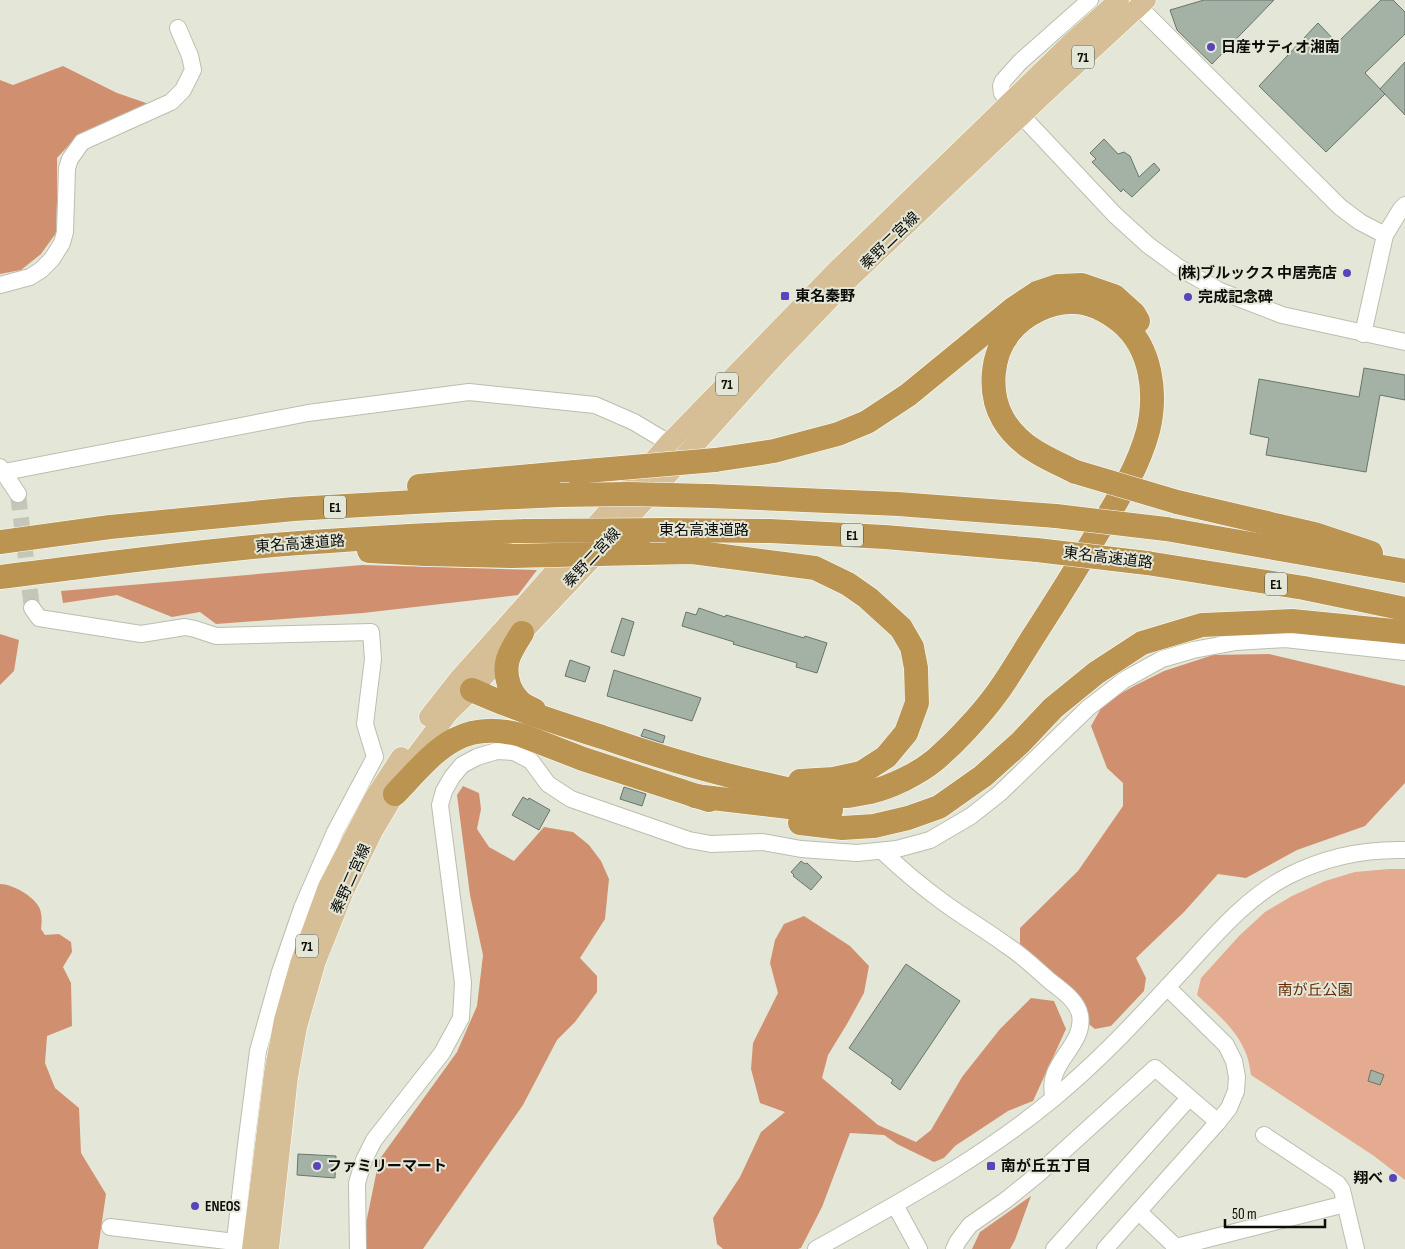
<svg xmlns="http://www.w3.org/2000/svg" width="1405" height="1249" viewBox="0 0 1405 1249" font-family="'Sofia Sans Condensed','Noto Sans JP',sans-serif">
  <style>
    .green { fill: #e4ab90 }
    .forest { fill: #d09070 }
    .building { fill: #a4b2a6; stroke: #69756b }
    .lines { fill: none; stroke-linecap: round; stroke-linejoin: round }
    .minor-tunnel { stroke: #c4c6b8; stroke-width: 16; stroke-dasharray: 16 8; stroke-linecap: butt }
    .minor-casing { stroke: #bbbeae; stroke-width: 18 }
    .major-casing { stroke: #fff; stroke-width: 21 }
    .highway-casing { stroke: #fff; stroke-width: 25 }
    .minor { stroke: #fff; stroke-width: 16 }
    .major { stroke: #d6bf96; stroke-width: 20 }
    .highway { stroke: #ba9450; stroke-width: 24 }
    .highway-bridge-casing { stroke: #fff; stroke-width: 25; stroke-linecap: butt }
    .highway-bridge { stroke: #ba9450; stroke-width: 24 }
    .poi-dot { fill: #5944bc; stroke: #e4e7d7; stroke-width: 2 }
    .labels { text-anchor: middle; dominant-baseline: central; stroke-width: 4; stroke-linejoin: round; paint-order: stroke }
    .shield { fill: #e4e7d7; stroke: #4d4e46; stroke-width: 1 }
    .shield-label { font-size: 14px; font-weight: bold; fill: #0c0d08 }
    .poi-label { font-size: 15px; font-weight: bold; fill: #0c0d08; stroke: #e4e7d7; text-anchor: start }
    .street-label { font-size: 15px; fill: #0c0d08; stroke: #e4e7d7 }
    .park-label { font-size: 15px; fill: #652a04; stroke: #e4e7d7 }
  </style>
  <rect width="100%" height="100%" fill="#e4e7d7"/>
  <path class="green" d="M1389,869H1405V1180L1374,1156L1251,1075C1250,1069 1249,1062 1247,1056C1238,1030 1216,1013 1197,995L1201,978L1240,935L1265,912L1292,896L1325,881L1355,872Z"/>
  <g class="forest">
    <path d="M63,66L117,93L149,104L79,134L57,158V201L56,233L41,254L21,270L0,274V80L13,85Z"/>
    <path d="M362,565L537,570L518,595L363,613L216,624L200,612L172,617L117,595L63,603L61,591Z"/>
    <path d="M0,634L19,640L14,671L0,685Z"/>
    <path d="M1269,654L1405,686V783L1365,826L1297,850L1246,878L1218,874L1184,912L1136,958L1146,978L1144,991L1111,1026L1095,1029L1082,1019L1020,946V928L1078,871L1123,806V783L1107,768L1091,726L1104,703L1134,686L1164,671L1213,655Z"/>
    <path d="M463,786L479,793L481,809L477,829L489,847L514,861L544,827L573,832L589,845L601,861L609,879L605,919L580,958L597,976V992L575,1022L557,1040L523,1105L423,1249H363L365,1228L379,1160L457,1052L477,1006L483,955L470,895L457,795Z"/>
    <path d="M0,884C13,884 35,897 40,909C42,916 42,922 41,929L45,935L59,934L71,942L72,952L63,967L71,983L72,1026L47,1036L45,1063L55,1088L79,1108L81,1153L106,1194L98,1249H0Z"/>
    <path d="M804,916L850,946L869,966L864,993L847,1024L828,1055L822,1078L878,1125L916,1142L931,1130L962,1077L1000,1029L1031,998L1054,1001L1066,1029L1033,1101L1008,1111L955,1146L944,1158L934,1162L897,1144L884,1135L850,1133L822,1207L801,1248L798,1249H723L717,1244L713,1218L740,1177L761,1132L785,1112L760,1103L751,1069L753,1043L778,993L770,963L775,940L784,924Z"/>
    <path d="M1031,1196L1015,1240L1010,1249H972L980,1232Z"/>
  </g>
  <g class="building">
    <path d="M1204,0H1274L1212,64L1177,30L1170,10Z"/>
    <path d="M1381,0H1393L1405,12V34L1365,73L1385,94L1326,152L1259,86L1318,23L1337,43Z"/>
    <path d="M1405,62V115L1380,89Z"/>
    <path d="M1104,139L1118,154L1124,152L1130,156L1139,177L1154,163L1160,170L1132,197L1123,189L1121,192L1092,162L1096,159L1090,153Z"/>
    <path d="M1364,368L1405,375V400L1380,395L1366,472L1266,455L1269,438L1250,434L1259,379L1359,397Z"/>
    <path d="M699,608L725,617L726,615L804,638L805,636L827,643L817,673L796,667L797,663L733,644L734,642L682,626L686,612L696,615Z"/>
    <path d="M622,618L634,622L624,656L611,652Z"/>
    <path d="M570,660L590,667L585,682L565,676Z"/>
    <path d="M614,670L701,698L692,721L607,696Z"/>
    <path d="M644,729L665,736L663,743L641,736Z"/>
    <path d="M624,787L646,794L642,806L620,799Z"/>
    <path d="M523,797L528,800L529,798L550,810L539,830L512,815Z"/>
    <path d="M801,861L805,864L807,863L822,877L811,890L793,876L794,875L791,872Z"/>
    <path d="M906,964L960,1001L900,1090L891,1083L893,1080L849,1048Z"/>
    <path d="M1371,1070L1384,1075L1380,1085L1368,1081Z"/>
    <path d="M298,1154L336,1156L335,1178L297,1175Z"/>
  </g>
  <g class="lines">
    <path class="minor-tunnel" d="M18,494L32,608"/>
    <g class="minor-casing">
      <g id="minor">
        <path d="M1090,0L1020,62L1003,81L1001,86L1002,93L1021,115L1115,215L1148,245L1178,267L1220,291L1282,315L1405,342"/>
        <path d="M1138,6L1340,207L1360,222L1385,235"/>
        <path d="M0,285L30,277L41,270L52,259L62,243L65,232L67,168L70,159L82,142L171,102L183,90L193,70L190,56L178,28"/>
        <path d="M1363,334L1385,235L1401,209L1405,205"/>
        <path d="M0,467L18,494"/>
        <path d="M0,473L308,413L469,392L595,405L634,422L669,443"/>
        <path d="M32,608L39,618L141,634L185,627L195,629L216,636L371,632L373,659L365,724L375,757L335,832L302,908L280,972L258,1051L246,1145L234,1249"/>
        <path d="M882,851C901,869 921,886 943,902C963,917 986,930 1006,945C1022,955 1036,969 1050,981C1061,990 1077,1000 1080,1015C1086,1046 1043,1064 1054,1098"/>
        <path d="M1264,1135L1338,1184L1342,1190L1356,1249"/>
        <path d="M895,1205L919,1249"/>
        <path d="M1139,1212L1176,1247"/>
        <path d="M110,1227L235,1242"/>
        <path d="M358,1249L357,1183L364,1160L374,1140L442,1053L461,1018L463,983L440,805L444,791L452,777L462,765L477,757L497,751L514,752L531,761L548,784L571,799L689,840L711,844L763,842L801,849L857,853L897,849L930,840L971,816L1000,793L1088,708L1124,680L1162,659L1193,650L1236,642L1285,639L1405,652"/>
        <path d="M816,1249C898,1203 981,1159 1054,1098C1102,1059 1143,1013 1185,968C1216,934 1247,897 1288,876C1325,857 1365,849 1405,850"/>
        <path d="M954,1249L958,1241L970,1225L1006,1200L1037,1175L1155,1068L1218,1122"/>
        <path d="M1054,1249L1189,1098"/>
        <path d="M1105,1249L1218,1122L1229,1108L1236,1091L1237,1077L1234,1061L1226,1045L1167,987"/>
        <path d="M1174,1249L1176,1247L1345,1204"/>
      </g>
    </g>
    <g class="major-casing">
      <g id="major">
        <path d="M429,717L459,679L669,443L836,271L1072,42L1119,0"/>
        <path d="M252,1249L274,1073L284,1020L300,964L328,887L373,800L401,757"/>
        <path d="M269,1249L288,1077L297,1027L316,961L343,893L373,831L395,794L412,761L449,712L472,690L522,633L589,562L775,356L847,281L1043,95L1146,0"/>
      </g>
    </g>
    <g class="highway-casing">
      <g id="highway">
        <path d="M715,460L774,451L838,434L867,422L908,395L1013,309L1037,293L1058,286L1082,285L1114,296L1134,314L1138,321"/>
        <path d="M419,486L575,472"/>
        <path d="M710,496L898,504L1056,516"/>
        <path d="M1177,502L1314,534L1371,553"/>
        <path d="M1166,529L1405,571"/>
        <path d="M666,530L770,531L885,537L1037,550"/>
        <path d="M0,542L110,527L294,509L432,501L560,495"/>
        <path d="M369,551L425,554L512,556"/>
        <path d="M644,553L692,552L815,568L848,584L868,598L901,628L912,647L916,668L917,703L906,733L886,757L861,773L833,779L800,781"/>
        <path d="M1147,563L1304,588L1405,609"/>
        <path d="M0,577C91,566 183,553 274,545C359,538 443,534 527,531"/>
        <path d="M522,633C510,652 502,663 509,685C511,691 516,698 520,702C524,705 530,708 534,710"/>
        <path d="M472,690C514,709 558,723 602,737C654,755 706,771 760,783C784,788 820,798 844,796C853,796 862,793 870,792C891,787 918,774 935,760C956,742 981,715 997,693C1010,675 1021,656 1033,637C1053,606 1073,575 1092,542C1113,507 1137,472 1148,431C1157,394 1152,348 1121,322C1107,311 1092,302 1073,302C1051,301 1024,314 1010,332C991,354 988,393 1003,419C1019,447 1048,459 1076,472"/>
        <path d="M395,794C434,753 458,718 521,735L583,759L709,800"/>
        <path d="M695,796L814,810H831"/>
        <path d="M800,823L842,828L874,826L908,818L939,807L983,776L1020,743L1053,708L1096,673L1142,643L1202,625L1292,621L1405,632"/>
      </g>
    </g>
    <use href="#minor" class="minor"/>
    <use href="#major" class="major"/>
    <use href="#highway" class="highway"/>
    <g class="highway-bridge-casing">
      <g id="highway-bridge">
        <path d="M575,472L715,460"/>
        <path d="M1076,472L1177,502"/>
        <path d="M560,495L630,494L710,496"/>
        <path d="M1056,516L1166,529"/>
        <path d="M527,531L666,530"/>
        <path d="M1037,550L1147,563"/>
        <path d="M512,556L644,553"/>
      </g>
    </g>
    <use href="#highway-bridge" class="highway-bridge"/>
  </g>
  <g class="poi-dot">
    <circle cx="1211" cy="47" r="5"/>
    <circle cx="1347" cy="273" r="5"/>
    <rect x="780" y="291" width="10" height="10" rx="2.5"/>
    <circle cx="1188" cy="297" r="5"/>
    <circle cx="317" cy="1166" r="5"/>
    <rect x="986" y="1161" width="10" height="10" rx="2.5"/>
    <circle cx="1393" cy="1178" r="5"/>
    <circle cx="195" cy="1206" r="5"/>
  </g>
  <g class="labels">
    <g class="shield">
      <rect x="1072" y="45.5" width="22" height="23" rx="4"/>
      <rect x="716" y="372.5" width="22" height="23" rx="4"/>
      <rect x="324" y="495.5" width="22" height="23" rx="4"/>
      <rect x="841" y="523.5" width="22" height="23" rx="4"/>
      <rect x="1265" y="572.5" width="22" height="23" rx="4"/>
      <rect x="296" y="934.5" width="22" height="23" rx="4"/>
    </g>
    <g class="shield-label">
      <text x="1083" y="57">71</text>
      <text x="727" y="384">71</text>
      <text x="335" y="507">E1</text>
      <text x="852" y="535">E1</text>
      <text x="1276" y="584">E1</text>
      <text x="307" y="946">71</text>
    </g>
    <g class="poi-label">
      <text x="1221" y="47">日産サティオ湘南</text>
      <text x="1337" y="273" text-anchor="end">(株)ブルックス 中居売店</text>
      <text x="795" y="296">東名秦野</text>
      <text x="1198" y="297">完成記念碑</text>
      <text x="327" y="1166">ファミリーマート</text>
      <text x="1001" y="1166">南が丘五丁目</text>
      <text x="1383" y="1178" text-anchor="end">翔べ</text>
      <text x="205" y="1206">ENEOS</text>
    </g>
    <g class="street-label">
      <text transform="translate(890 241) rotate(-44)">秦野二宮線</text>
      <text x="704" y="530">東名高速道路</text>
      <text transform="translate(300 544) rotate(-4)">東名高速道路</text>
      <text transform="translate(592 558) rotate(-47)">秦野二宮線</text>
      <text transform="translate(1108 558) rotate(7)">東名高速道路</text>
      <text transform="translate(351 879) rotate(-66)">秦野二宮線</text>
    </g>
    <g class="park-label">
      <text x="1315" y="990">南が丘公園</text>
    </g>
  </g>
  <path d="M1225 1219v8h100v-8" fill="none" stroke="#0c0d08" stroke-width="2.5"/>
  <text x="1232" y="1219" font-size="15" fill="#0c0d08" stroke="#e4e7d7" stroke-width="4" paint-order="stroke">50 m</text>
</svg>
